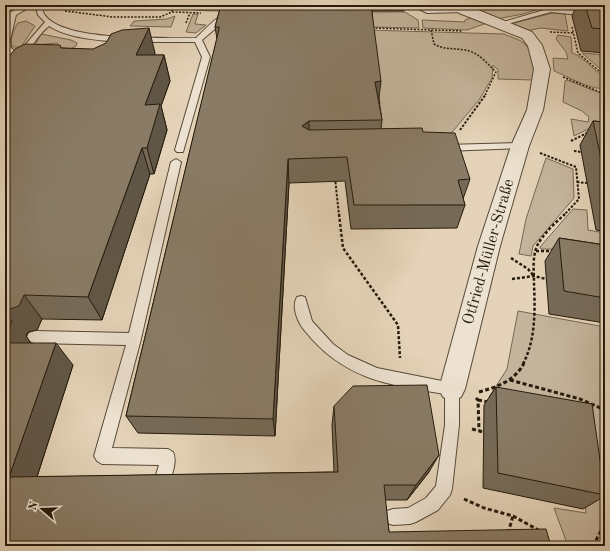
<svg xmlns="http://www.w3.org/2000/svg" width="610" height="551" viewBox="0 0 610 551" font-family="'Old Standard TT',serif">
  <style>
    .green { fill: #c4b49b; stroke: #756854 }
    .lines { fill: none; stroke-linecap: round; stroke-linejoin: round }
    .service-casing { stroke: #564937; stroke-width: 2 }
    .minor-casing { stroke: #564937; stroke-width: 2 }
    .path-far3 { stroke: #261b0c; stroke-width: 1.5; stroke-dasharray: 2 1.5; stroke-linecap: butt }
    .path-far2 { stroke: #261b0c; stroke-width: 2; stroke-dasharray: 2.5 1.5; stroke-linecap: butt }
    .path-far1 { stroke: #261b0c; stroke-width: 2.5; stroke-dasharray: 3 2; stroke-linecap: butt }
    .path { stroke: #261b0c; stroke-width: 3; stroke-dasharray: 4 2.5; stroke-linecap: butt }
    .service { fill: #ede2d1; fill-rule: evenodd }
    .minor { fill: #ede2d1; fill-rule: evenodd }
    .wall { fill: #766a57; stroke: #261b0c }
    .shaded-wall { fill: #605647; stroke: #261b0c }
    .building { fill: #897b65; stroke: #261b0c }
    .labels { text-anchor: middle; dominant-baseline: central; stroke-width: 3; stroke-linejoin: round; paint-order: stroke }
    .street-label { font-size: 16px; fill: #261b0c; stroke: #ede2d1 }
  </style>
  <rect width="100%" height="100%" fill="#e4d3b8"/>
  <filter id="stains"><feTurbulence type="fractalNoise" baseFrequency=".005" numOctaves="4"/><feColorMatrix values="0 0 0 0 .2 0 0 0 0 .09 0 0 0 0 .02 0 0 0 .5 -.17"/></filter>
  <radialGradient id="worn" r=".72"><stop offset=".6" stop-color="#630" stop-opacity="0"/><stop offset="1" stop-color="#630" stop-opacity=".3"/></radialGradient>
  <g class="green">
    <path d="M184,5H300C270,7 208,16 182,7Z"/>
    <path d="M470,5H551L523,14L497,19Z"/>
    <path d="M347,12H405L418,20L419,28L372,27Z"/>
    <path d="M552,13L565,14L568,31L541,28L526,31L511,24Z"/>
    <path d="M193,14H198L195,24L206,25L196,33L186,32Z"/>
    <path d="M175,16L171,27L130,26L134,21L167,19Z"/>
    <path d="M473,17L487,23L467,30L423,28L422,20L465,22V20Z"/>
    <path d="M26,21L35,26L21,47H12C10,38 13,30 18,23Z"/>
    <path d="M366,30L504,34C510,37 520,39 525,44C533,52 535,69 533,80L498,79V70L493,65L492,78L479,100L443,143H312L380,104L373,44Z"/>
    <path d="M41,34L71,40L77,43L76,46L70,49L59,48L57,43L35,45Z"/>
    <path d="M558,35L571,37L572,53C580,54 595,71 604,77L605,88C592,91 567,76 554,71L553,58L568,59L566,52L556,39Z"/>
    <path d="M582,53L605,55V73Z"/>
    <path d="M567,80L605,95V121L574,136L571,119L588,122L589,117L582,111L563,102L565,81Z"/>
    <path d="M546,158L573,169L574,198L533,246L531,256L519,254L526,219Z"/>
    <path d="M573,209L587,210L588,230L605,233V250L541,249L540,247Z"/>
    <path d="M518,311L605,327V546H568L554,508L586,513L575,418L489,397L507,369Z"/>
  </g>
  <g class="lines">
    <g class="service-casing">
      <g id="service">
        <path d="M25,5H34L16,15L10,40L11,48L17,52L26,44L45,22L38,15L35,5H41C42,8 43,11 44,14C63,43 164,37 196,38C205,30 220,11 233,13V17L222,23L202,40L210,57L183,152H177L175,150L202,57L195,42C157,41 80,47 49,26C33,39 29,58 5,64V59L11,56L5,51V30L8,19H5V15Z"/>
        <path d="M411,5H420L428,9L464,8L468,10L464,12L427,13Z"/>
        <path d="M551,8L589,12L593,14L589,16L551,12L500,26L496,24Z"/>
        <path d="M520,143L525,146L523,148L445,151L440,148L445,145Z"/>
        <path d="M176,159L181,162L141,339L112,448L168,449L173,452C177,460 173,472 170,481L164,483L158,481L156,475L159,465L102,464L97,461L94,456L126,345L34,343L29,341L27,337L29,333L34,331L129,333L171,162Z"/>
        <path d="M301,296L305,297L312,321L333,344L348,355L377,368L457,384L459,389V425L452,489L450,495L438,510L416,522L410,524L393,525L387,523L385,517L387,511L393,509L408,508L426,498L436,486L445,425V394C388,385 343,379 305,331C298,323 291,307 297,297Z"/>
      </g>
    </g>
    <g class="minor-casing">
      <path id="minor" d="M452,5H466L532,32L542,45L550,69L543,110L529,146L500,246L465,389L461,397L452,401L443,397L439,389L478,246L511,146L527,110L534,69L528,46L522,38L459,13Z"/>
    </g>
    <g class="path-far3">
      <path d="M62,5L66,11"/>
      <path d="M172,6V12"/>
      <path d="M65,11L113,17H160L172,12L201,13"/>
      <path d="M186,23L190,13"/>
      <path d="M572,27L578,53L605,76"/>
      <path d="M372,28L463,31"/>
      <path d="M431,30L434,44C444,50 454,48 465,50C478,52 487,63 496,72L485,95"/>
      <path d="M550,32L574,33"/>
      <path d="M563,77L605,94"/>
    </g>
    <g class="path-far2">
      <path d="M460,130L486,94"/>
      <path d="M571,141L589,132"/>
      <path d="M574,151L581,152"/>
      <path d="M540,153L576,167L579,199L564,215"/>
      <path d="M335,178L339,215"/>
      <path d="M577,182L587,183"/>
    </g>
    <g class="path-far1">
      <path d="M339,214L343,248L398,325L400,358"/>
      <path d="M536,251H553"/>
      <path d="M511,258L528,269L533,275"/>
      <path d="M512,279L534,276L546,279"/>
      <path d="M523,364C536,339 535,310 534,283C534,271 532,258 537,246C543,234 555,223 565,214"/>
    </g>
    <g class="path">
      <path d="M510,380L580,399L605,410"/>
      <path d="M479,392C497,387 515,381 524,363"/>
      <path d="M476,398L478,400L479,430"/>
      <path d="M478,400L489,402"/>
      <path d="M472,429L483,432"/>
      <path d="M464,499L484,508L513,516L540,531"/>
      <path d="M508,533L513,516"/>
      <path d="M593,546L605,523"/>
    </g>
    <use href="#service" class="service"/>
    <use href="#minor" class="minor"/>
  </g>
  <g class="wall">
    <path d="M221,5H405L404,11H372L379,100L382,120L381,129L423,132L470,179L463,199L465,205L457,228L351,229L345,181L289,183L275,436L138,433L126,416L217,39L215,27Z"/>
    <path d="M569,5H605V53L581,51L572,16L575,9L570,8Z"/>
    <path d="M61,48L155,53L154,55H164L170,81L161,106L167,130L154,174H150L102,320L42,319L37,330L28,332L26,336L31,343L73,365L37,477L334,472L332,425L334,406L429,472L407,500H385L389,532L5,546V62Z"/>
    <path d="M593,121L605,122V232L596,230L580,145Z"/>
    <path d="M559,238L605,245V323L549,314L545,261Z"/>
    <path d="M496,387L605,496L583,509L483,488L484,405Z"/>
  </g>
  <g class="shaded-wall">
    <path d="M149,28L155,53L143,80L136,55Z"/>
    <path d="M164,55L170,81L161,106L167,130L154,174L147,148L145,105Z"/>
    <path d="M381,81L378,105L375,82Z"/>
    <path d="M309,121V144L302,126Z"/>
    <path d="M142,148L150,174L102,320L88,297Z"/>
    <path d="M288,159L289,183L275,436L273,419Z"/>
    <path d="M24,295L42,319L37,330L28,332L26,336L31,344L5,345V338L9,319L7,313L10,309Z"/>
    <path d="M56,343L73,365L32,492L9,477Z"/>
    <path d="M439,455L429,472L407,500L416,485Z"/>
  </g>
  <g class="building">
    <path d="M221,5H371L381,81L375,82L382,120L309,121L302,126L309,130L422,128L423,132L455,133L470,179L458,180L465,205H354L347,157L288,159L273,419L126,416L219,29V27H215Z"/>
    <path d="M585,5H605V29L592,28Z"/>
    <path d="M149,28L136,55H164L145,105L160,104L147,148H142L88,297L24,295L19,306L10,309L7,313L9,319L12,321L5,338V62L15,49L25,44L60,45L61,48L93,49L106,43L111,34L122,30Z"/>
    <path d="M593,121L605,122V177Z"/>
    <path d="M559,238L605,245V298L564,291Z"/>
    <path d="M5,343H56L9,477L338,472L334,406L353,386L427,385L439,455L416,485H384L389,532L546,529L551,546H5Z"/>
    <path d="M496,387L592,404L605,495L498,473Z"/>
  </g>
  <g class="labels">
    <g class="street-label">
      <text transform="translate(489 252) rotate(-74)">Otfried-Müller-Straße</text>
    </g>
  </g>
  <rect width="610" height="551" fill="none" stroke="#e4d3b8" stroke-width="20"/>
  <rect x="6" y="6" width="598" height="539" fill="none" stroke="#261b0c" stroke-width="2"/>
  <rect x="10" y="10" width="590" height="531" fill="none" stroke="#261b0c"/>
  <g transform="translate(42 509) rotate(289)" stroke="#ede2d1" stroke-width="3" paint-order="stroke">
  <path d="M0-3L7 15L0 10L-7 15Z" fill="#261b0c"/>
  <text y="-6" font-size="11" font-weight="bold" text-anchor="middle" fill="#261b0c">N</text>
  </g>
  <rect width="100%" height="100%" filter="url(#stains)"/>
  <rect width="100%" height="100%" fill="url(#worn)"/>
</svg>
